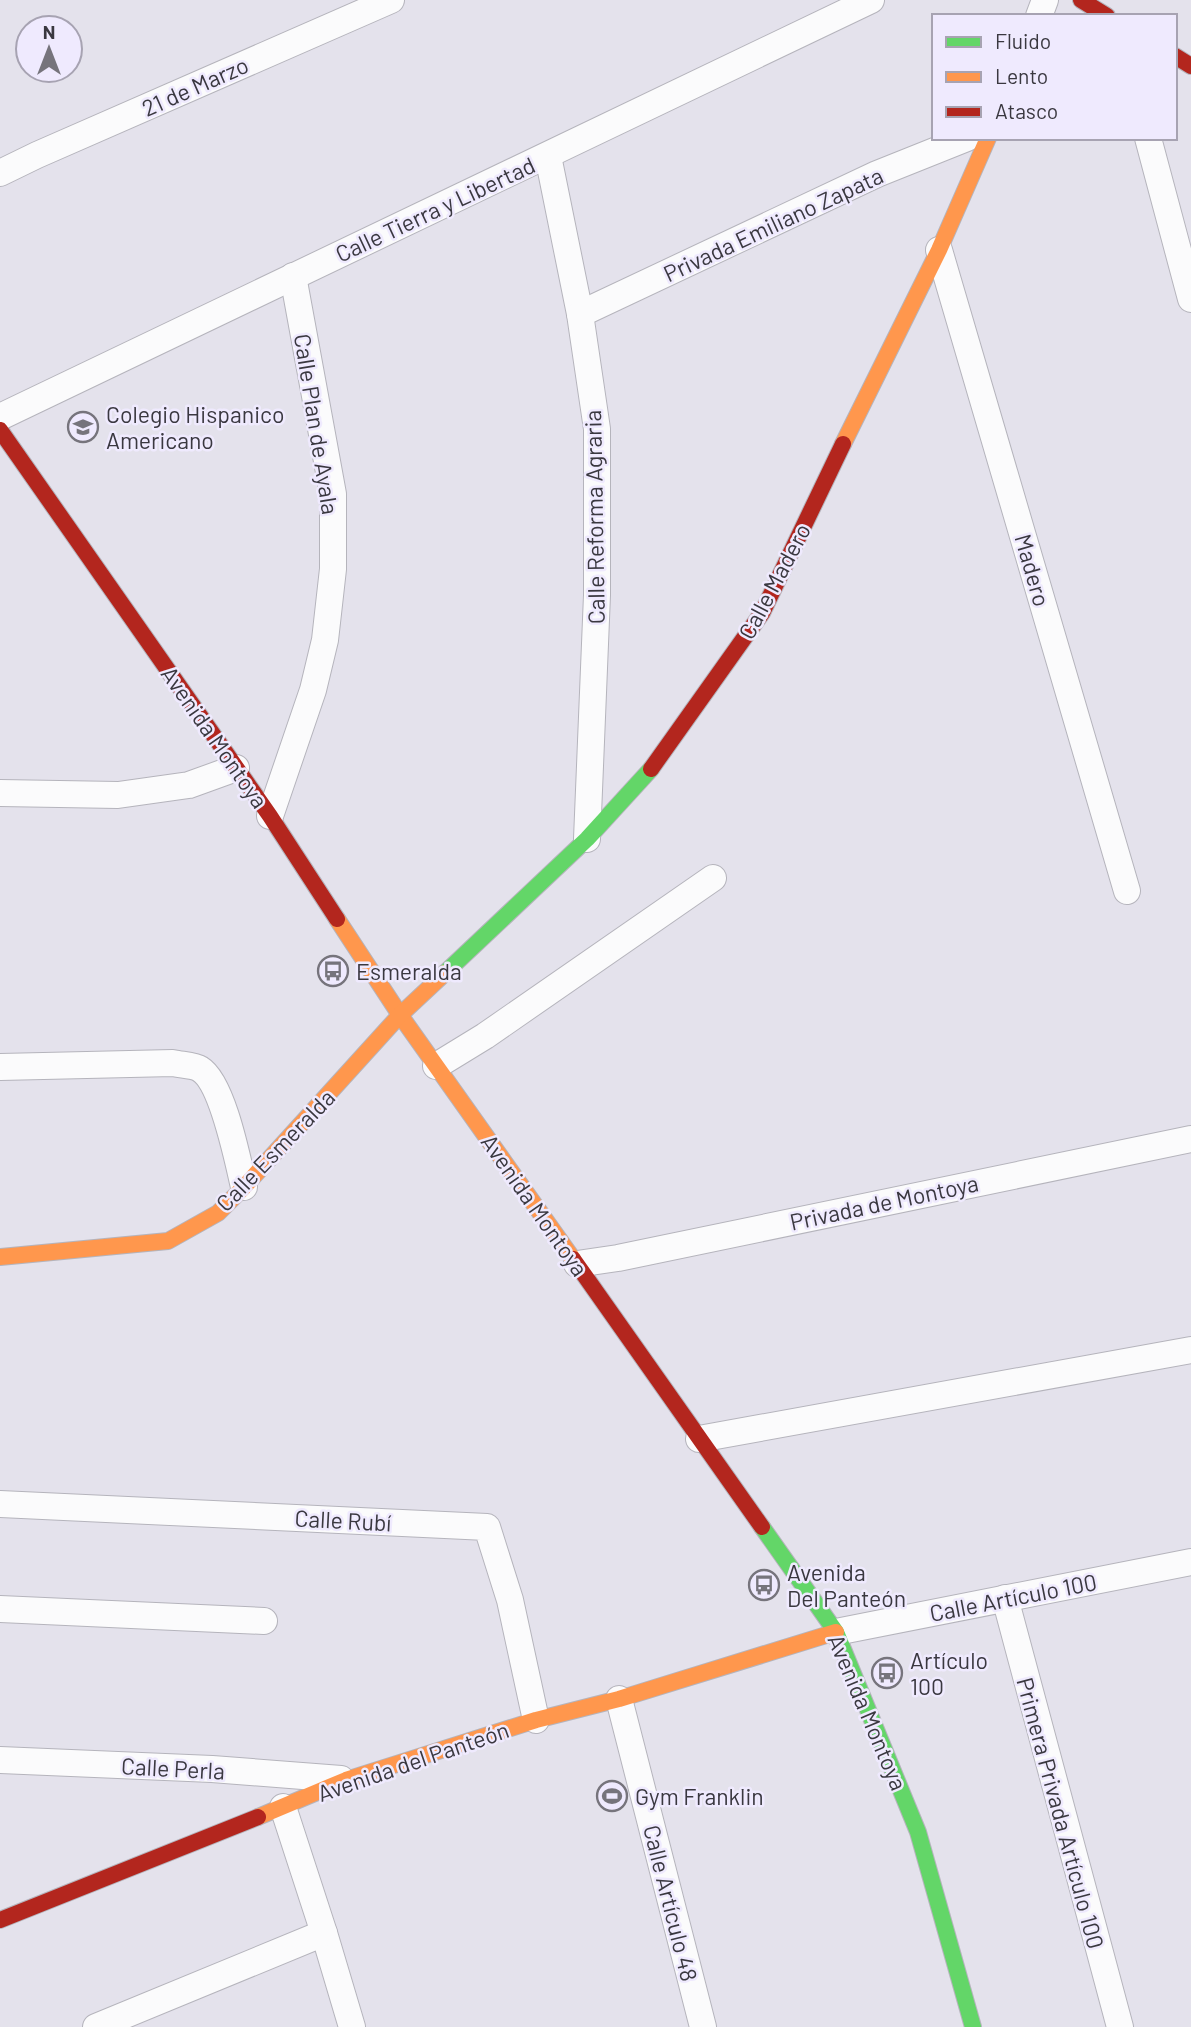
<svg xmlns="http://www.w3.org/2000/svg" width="1191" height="2027" viewBox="0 0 1191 2027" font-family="Barlow,sans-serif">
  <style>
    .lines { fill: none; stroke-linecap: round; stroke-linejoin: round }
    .street-casing { stroke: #b5b4bc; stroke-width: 28 }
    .fast-casing { stroke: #b5b4bc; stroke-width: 18 }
    .slow-casing { stroke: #b5b4bc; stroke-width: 18 }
    .jam-casing { stroke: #b5b4bc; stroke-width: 18 }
    .street { stroke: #fbfbfc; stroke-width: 26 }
    .fast { stroke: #63d668; stroke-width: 16 }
    .slow { stroke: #ff974d; stroke-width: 16 }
    .jam { stroke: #b3261e; stroke-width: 16 }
    .labels { text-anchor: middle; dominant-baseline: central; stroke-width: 5; stroke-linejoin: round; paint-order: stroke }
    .street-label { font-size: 23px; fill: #3a3840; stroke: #efeafe }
    .poi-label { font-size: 23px; fill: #3a3840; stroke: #efeafe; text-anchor: start }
  </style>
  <rect width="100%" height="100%" fill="#e4e2ec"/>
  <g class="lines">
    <g class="street-casing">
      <g id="street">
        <path d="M1039,16L1045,0"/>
        <path d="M1148,138L1191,299"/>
        <path d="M548,156L580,314L597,429V595L587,839"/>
        <path d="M0,173L37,155L391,0"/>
        <path d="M939,250L1127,891"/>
        <path d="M580,314L877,174L967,138"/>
        <path d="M0,417L871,0"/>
        <path d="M0,793L118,795L189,785L236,768"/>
        <path d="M270,816L313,690L325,640L333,569V494L293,276"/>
        <path d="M436,1066L485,1036L713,878"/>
        <path d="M0,1067L173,1063C181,1065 194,1065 200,1069C223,1083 238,1162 244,1187"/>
        <path d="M577,1264L618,1258L1191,1139"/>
        <path d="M699,1439L1191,1350"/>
        <path d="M0,1504L487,1527L510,1600L536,1720"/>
        <path d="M1005,1598L1120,2027"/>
        <path d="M0,1609L264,1621"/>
        <path d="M836,1632L1191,1562"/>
        <path d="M619,1699L703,2027"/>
        <path d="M0,1760L212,1769L341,1779"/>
        <path d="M283,1807L324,1933L352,2027"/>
        <path d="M96,2027L324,1933"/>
      </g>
    </g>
    <g class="fast-casing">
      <g id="fast">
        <path d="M445,973L587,839L651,769"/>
        <path d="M762,1527L836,1632L918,1832L973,2027"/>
      </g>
    </g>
    <g class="slow-casing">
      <g id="slow">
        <path d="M843,444L939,250L988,138"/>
        <path d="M337,919L400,1015L573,1259"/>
        <path d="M0,1257L168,1241L218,1213L244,1187L400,1015L445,973"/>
        <path d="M258,1817L346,1780L536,1720L619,1699L836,1632"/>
      </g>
    </g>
    <g class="jam-casing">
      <g id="jam">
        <path d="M1081,0L1107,16"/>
        <path d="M1175,56L1191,66"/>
        <path d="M0,430L270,816L337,919"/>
        <path d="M651,769L762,613L843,444"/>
        <path d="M573,1259L762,1527"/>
        <path d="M0,1920L258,1817"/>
      </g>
    </g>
    <use href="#street" class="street"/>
    <use href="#fast" class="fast"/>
    <use href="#slow" class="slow"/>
    <use href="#jam" class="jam"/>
  </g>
  <defs>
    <g id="school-ring" transform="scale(1.575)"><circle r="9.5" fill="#efeafe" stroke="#76747c" stroke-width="1.5"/><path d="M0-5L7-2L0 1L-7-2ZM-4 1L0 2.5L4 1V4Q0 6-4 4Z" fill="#76747c"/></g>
    <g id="bus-ring" transform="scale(1.575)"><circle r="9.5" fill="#efeafe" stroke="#76747c" stroke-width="1.5"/><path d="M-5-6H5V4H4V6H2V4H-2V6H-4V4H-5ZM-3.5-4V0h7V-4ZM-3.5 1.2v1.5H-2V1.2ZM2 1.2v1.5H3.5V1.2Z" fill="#76747c"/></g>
    <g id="stadium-ring" transform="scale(1.575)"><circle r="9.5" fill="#efeafe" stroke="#76747c" stroke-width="1.5"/><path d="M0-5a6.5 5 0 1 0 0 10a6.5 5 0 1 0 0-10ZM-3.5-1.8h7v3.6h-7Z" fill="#76747c"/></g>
  </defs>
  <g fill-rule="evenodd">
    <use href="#school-ring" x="83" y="427"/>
    <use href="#bus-ring" x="333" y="971"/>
    <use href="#bus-ring" x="764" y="1585"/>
    <use href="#bus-ring" x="887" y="1673"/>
    <use href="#stadium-ring" x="612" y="1796"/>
  </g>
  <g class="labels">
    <g class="street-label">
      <text transform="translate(195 86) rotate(-24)">21 de Marzo</text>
      <text transform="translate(435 209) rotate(-25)">Calle Tierra y Libertad</text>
      <text transform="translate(773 224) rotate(-25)">Privada Emiliano Zapata</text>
      <text transform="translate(317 424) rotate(81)">Calle Plan de Ayala</text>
      <text transform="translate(594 517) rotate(-91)">Calle Reforma Agraria</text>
      <text transform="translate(1033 570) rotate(74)">Madero</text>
      <text transform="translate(774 581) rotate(-62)">Calle Madero</text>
      <text transform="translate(215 737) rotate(55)">Avenida Montoya</text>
      <text transform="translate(275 1150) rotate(-46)">Calle Esmeralda</text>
      <text transform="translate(884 1202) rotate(-12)">Privada de Montoya</text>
      <text transform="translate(535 1205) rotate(55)">Avenida Montoya</text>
      <text transform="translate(343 1520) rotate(3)">Calle Rubí</text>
      <text transform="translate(1013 1597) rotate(-11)">Calle Artículo 100</text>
      <text transform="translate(868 1712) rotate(67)">Avenida Montoya</text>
      <text transform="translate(413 1761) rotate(-19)">Avenida del Panteón</text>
      <text transform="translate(173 1768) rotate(3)">Calle Perla</text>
      <text transform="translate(1061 1813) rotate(75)">Primera Privada Artículo 100</text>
      <text transform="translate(671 1903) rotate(76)">Calle Artículo 48</text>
    </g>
    <g class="poi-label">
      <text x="106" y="414">Colegio Hispanico<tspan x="106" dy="26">Americano</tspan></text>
      <text x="356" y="971">Esmeralda</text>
      <text x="787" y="1572">Avenida<tspan x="787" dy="26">Del Panteón</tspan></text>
      <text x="910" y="1660">Artículo<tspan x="910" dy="26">100</tspan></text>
      <text x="635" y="1796">Gym Franklin</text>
    </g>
  </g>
  <rect x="932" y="14" width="245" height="126" fill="#efeafe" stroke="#a7a3b2" stroke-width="2"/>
  <rect x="946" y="37" width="35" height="10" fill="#63d668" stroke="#a7a3b2" stroke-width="2"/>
  <text x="995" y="49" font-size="21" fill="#3a3840">Fluido</text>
  <rect x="946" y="72" width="35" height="10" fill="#ff974d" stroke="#a7a3b2" stroke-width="2"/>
  <text x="995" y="84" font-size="21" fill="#3a3840">Lento</text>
  <rect x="946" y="107" width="35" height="10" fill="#b3261e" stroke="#a7a3b2" stroke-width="2"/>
  <text x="995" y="119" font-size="21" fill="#3a3840">Atasco</text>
  <g transform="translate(49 49)"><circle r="33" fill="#efeafe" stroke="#a7a3b2" stroke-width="2"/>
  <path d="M0-5L12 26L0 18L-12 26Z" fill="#76747c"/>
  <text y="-10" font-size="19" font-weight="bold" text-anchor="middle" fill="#3a3840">N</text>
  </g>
</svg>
